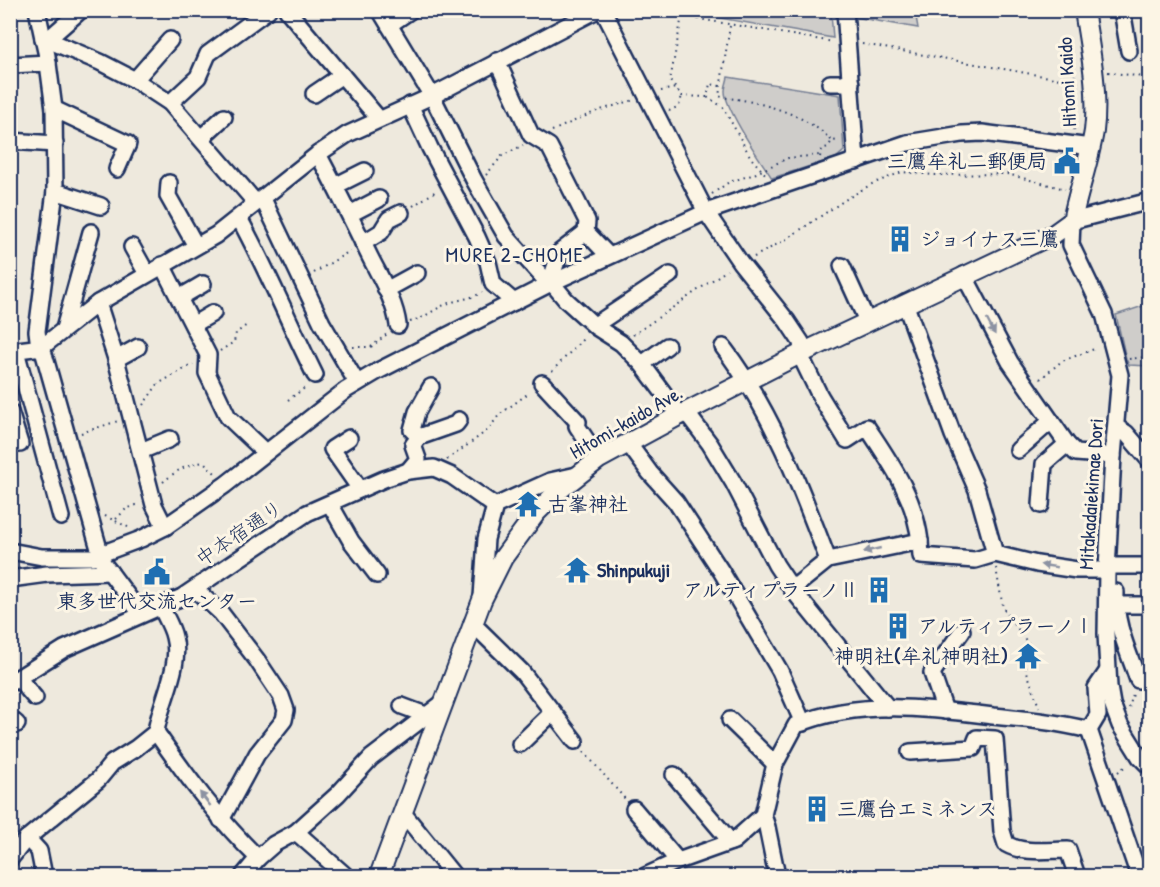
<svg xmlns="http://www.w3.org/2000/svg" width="1160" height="887" font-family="'Patrick Hand','Klee One',sans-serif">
	<rect width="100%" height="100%" fill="#eee9dd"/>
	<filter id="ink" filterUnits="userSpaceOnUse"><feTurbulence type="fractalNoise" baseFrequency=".0167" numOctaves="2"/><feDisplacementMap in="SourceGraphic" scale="12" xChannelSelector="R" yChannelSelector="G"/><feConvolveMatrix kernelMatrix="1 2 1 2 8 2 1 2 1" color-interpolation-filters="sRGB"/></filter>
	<g filter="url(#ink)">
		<g fill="#cfcdca" stroke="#757e94" stroke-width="1.5">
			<path d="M687 10H817L831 13 833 38 686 12Z"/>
			<path d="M854 11H915L918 28 855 17Z"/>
			<path d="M728 77 840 95 844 151 836 158 772 178C761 161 725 109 725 91 725 87 727 82 728 77Z"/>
			<path d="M1149 304V366L1129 365 1126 359 1116 315Z"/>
		</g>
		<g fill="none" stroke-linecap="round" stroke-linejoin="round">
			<g stroke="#1b2f5e" stroke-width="20">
				<g id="minor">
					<path d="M37 10 43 38 100 62 135 80 170 103 256 203"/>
					<path d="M287 10 379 119"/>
					<path d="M380 10 432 96 474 180 506 236 549 284"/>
					<path d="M603 10 706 212 740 262 787 321 801 342 803 361 820 396 847 440 867 427C892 465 914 495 920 541"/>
					<path d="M845 10 856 161"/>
					<path d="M1122 10 1129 51"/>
					<path d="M389 25 411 10"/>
					<path d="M47 40 81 10"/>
					<path d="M497 61 531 135 549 146 587 221 586 232 608 255"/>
					<path d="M10 65 48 63"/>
					<path d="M135 80 170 40"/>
					<path d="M830 83H851"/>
					<path d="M314 94 342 75"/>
					<path d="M170 103 198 77 208 54 268 10"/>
					<path d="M410 105 430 148 477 237 488 262 493 284 514 302"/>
					<path d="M54 109 128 144 117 169"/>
					<path d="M201 138 224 117"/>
					<path d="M10 141 55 144"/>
					<path d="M318 154C336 188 353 222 370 257 381 279 395 301 398 325"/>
					<path d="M169 183 168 196 196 246"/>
					<path d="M335 186 365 171"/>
					<path d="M55 191 101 206"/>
					<path d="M263 199 322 323 357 383"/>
					<path d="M1150 201 1072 221 1071 245 1104 314 1120 375 1113 456 1107 570 1106 634 1109 687 1112 704 1120 725 1140 757 1150 767"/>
					<path d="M350 214 379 199"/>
					<path d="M239 218C267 269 289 323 315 375"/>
					<path d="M363 243 381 232 389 219 401 213"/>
					<path d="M132 247 147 274"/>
					<path d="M162 265 208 355 207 373 228 417 265 452"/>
					<path d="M842 266 867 321"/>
					<path d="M553 273 560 252 586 232"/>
					<path d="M964 275 1010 362 1067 444 1076 453 1113 456"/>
					<path d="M552 283 566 300 596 327 621 343 642 364 680 415"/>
					<path d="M386 290 417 273"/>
					<path d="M179 298 203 284"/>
					<path d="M98 303 116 359 154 505 165 527"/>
					<path d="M905 303 953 435 977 490 995 554"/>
					<path d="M193 325 213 313"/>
					<path d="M595 325 670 275"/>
					<path d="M64 329 91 232"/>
					<path d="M39 347 37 331 55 191 54 109 47 56 43 38"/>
					<path d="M42 347 103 563 141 614"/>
					<path d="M723 347C772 411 800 486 828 560"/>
					<path d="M10 351 42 347 98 303 216 235 318 154 348 134 432 96 597 10"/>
					<path d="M16 351 61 517"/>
					<path d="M116 359 138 347"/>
					<path d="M642 364 667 346"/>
					<path d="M542 383 578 422 577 426 599 459"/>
					<path d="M10 412 20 444"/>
					<path d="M686 412 710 444 733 482 776 565 792 589 888 708"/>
					<path d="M1116 427 1126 433 1150 461"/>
					<path d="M419 437 412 430 417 412 431 387"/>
					<path d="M349 438 332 449 360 489"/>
					<path d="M628 443 650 473 676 502 721 571 780 671 803 723"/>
					<path d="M1018 450 1051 421"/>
					<path d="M141 451 170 439"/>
					<path d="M408 471 418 459 413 445 419 437 456 424 459 420"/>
					<path d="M330 504 351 541 377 575"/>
					<path d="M1041 505 1044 464 1067 444"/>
					<path d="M10 551 42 557H93L141 539 165 527 225 485 346 390 378 371 549 284 706 212 907 143 962 134 982 133 1091 147"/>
					<path d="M1107 566H1150"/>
					<path d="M10 579 47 574 110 572"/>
					<path d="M195 589 221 613 257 660 281 696 286 710 284 720 257 754 221 820"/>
					<path d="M792 589 828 560 920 541 921 556 975 560 995 554 1037 564 1077 570H1107"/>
					<path d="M1116 592C1114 622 1129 653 1138 680L1150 679"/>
					<path d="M482 597 486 539 495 506 550 481 577 475"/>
					<path d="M1115 605H1141"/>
					<path d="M161 607C165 616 172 627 174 637 182 666 160 702 156 732 187 777 219 820 258 858"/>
					<path d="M472 623 522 672 575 741"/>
					<path d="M18 678 35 698"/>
					<path d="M10 683 64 649 182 597 307 513 384 479 408 471 434 468 452 476 495 506"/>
					<path d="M402 706 426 715"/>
					<path d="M945 711 932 673 962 631"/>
					<path d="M10 718 17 724"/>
					<path d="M730 720 775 764"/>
					<path d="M1089 730 1139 876"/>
					<path d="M520 744 553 712"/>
					<path d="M910 752 973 748 977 738 995 739 1002 831 1006 844C1023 854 1049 850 1068 850L1077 876"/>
					<path d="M674 775 731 842"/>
					<path d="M634 809 678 861"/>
					<path d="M403 813 454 876"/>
					<path d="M763 815 767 827 777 876"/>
					<path d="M296 832 346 876"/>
					<path d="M27 838 39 851 44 876"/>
					<path d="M10 859 26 839 98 780 112 763 136 748 156 732"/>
					<path d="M243 876 258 858 274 844 296 832 338 794 371 758 444 702"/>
					<path d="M645 876 678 861 734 841 763 815 775 764 796 725C857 699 929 708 993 716 1025 719 1057 722 1089 730L1098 715 1096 688 1107 672"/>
				</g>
			</g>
			<g stroke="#1b2f5e" stroke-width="22">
				<path id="major" d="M379 876 482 600 503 558 536 513 557 492 599 459 680 415 802 353 1054 234 1072 221C1078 191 1089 162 1094 131 1099 91 1090 50 1084 10"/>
			</g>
			<g stroke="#1b2f5e" stroke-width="2" stroke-dasharray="1.5 4.5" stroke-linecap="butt">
				<path d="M903 10 904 20"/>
				<path d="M730 26 719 96C727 99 734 98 742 100 774 106 809 117 832 141"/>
				<path d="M862 44 1066 80 1077 75"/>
				<path d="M1108 72 1150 78"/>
				<path d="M720 86 710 84 707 97 723 107 751 158 767 176"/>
				<path d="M661 91 676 88"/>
				<path d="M707 97 682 96 670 81 682 16 833 42"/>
				<path d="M669 111 679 106 682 96"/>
				<path d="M1074 130 1078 82"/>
				<path d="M552 131 597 111 634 100"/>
				<path d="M820 157 822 149 828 147 832 141 840 140"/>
				<path d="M486 175 502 156 523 145"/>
				<path d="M712 194 729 182 752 175 788 158 820 155"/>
				<path d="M413 206 436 191"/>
				<path d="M754 257 785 240 848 198 872 184 902 172 934 175 1007 174 1065 189"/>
				<path d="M314 273 350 251"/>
				<path d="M410 322C427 317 435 308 449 303 460 299 472 299 482 292"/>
				<path d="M633 335 727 270"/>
				<path d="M353 347H371L387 334"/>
				<path d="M220 351 234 342 236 333 247 325"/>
				<path d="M1129 359 1146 357 1150 349"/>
				<path d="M552 371 585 337"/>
				<path d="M1040 379 1062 361 1097 348"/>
				<path d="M288 400 306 387"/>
				<path d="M143 405 158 384 193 364"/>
				<path d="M81 433 118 421"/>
				<path d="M447 460 488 430 499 415 530 392"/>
				<path d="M163 482C176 471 187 464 204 462L216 474"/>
				<path d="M105 516 132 529"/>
				<path d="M116 519 126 509 139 504"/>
				<path d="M996 568 1003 608 1032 649 1022 657 1039 707"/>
				<path d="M1129 708 1133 694"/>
				<path d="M584 752 626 800"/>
				<path d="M1118 772 1127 765"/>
			</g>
			<use href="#minor" stroke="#fcf5e5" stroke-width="15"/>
			<use href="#major" stroke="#fcf5e5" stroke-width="18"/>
		</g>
		<defs><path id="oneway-solid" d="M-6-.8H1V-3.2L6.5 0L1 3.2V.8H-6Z" transform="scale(1.5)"/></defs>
		<g fill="#8c92a2">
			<use href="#oneway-solid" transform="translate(991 327) rotate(62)"/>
			<use href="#oneway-solid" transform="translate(872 550) rotate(167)"/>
			<use href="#oneway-solid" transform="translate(1049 566) rotate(-171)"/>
			<use href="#oneway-solid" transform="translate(205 799) rotate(-128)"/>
		</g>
	</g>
	<defs>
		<g id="civic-bare" transform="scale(2.07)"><path d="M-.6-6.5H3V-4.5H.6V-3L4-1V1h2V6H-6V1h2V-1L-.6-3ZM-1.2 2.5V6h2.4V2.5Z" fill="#1f6fb2" stroke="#fcf5e5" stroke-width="2.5" paint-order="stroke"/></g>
		<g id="building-bare" transform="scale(2.07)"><path d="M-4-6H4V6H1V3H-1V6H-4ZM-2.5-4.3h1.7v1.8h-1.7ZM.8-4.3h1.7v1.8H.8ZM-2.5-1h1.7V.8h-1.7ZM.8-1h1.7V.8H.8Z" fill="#1f6fb2" stroke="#fcf5e5" stroke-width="2.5" paint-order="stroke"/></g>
		<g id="temple-bare" transform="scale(2.07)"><path d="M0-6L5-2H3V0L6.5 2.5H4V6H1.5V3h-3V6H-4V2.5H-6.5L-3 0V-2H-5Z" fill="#1f6fb2" stroke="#fcf5e5" stroke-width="2.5" paint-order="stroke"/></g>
	</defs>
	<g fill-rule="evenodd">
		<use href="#civic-bare" x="1067" y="161"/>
		<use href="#building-bare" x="900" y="239"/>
		<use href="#temple-bare" x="528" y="504"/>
		<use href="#temple-bare" x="577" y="570"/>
		<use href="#civic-bare" x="157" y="572"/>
		<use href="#building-bare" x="879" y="590"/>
		<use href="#building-bare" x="898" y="626"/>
		<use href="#temple-bare" x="1028" y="656"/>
		<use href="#building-bare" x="817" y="809"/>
	</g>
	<g text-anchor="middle" stroke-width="6" stroke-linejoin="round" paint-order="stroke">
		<g font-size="20" fill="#1b2f5e" stroke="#fcf5e5">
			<text transform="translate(1067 82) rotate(-93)" y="7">Hitomi Kaido</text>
			<text transform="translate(626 422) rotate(-30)" y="7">Hitomi-kaido Ave.</text>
			<text transform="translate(1091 494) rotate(-86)" y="7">Mitakadaiekimae Dori</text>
			<text transform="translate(239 533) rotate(-34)" y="7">中本宿通り</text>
		</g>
		<g font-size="20" font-weight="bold" fill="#1b2f5e" stroke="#fcf5e5" text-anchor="start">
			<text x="1047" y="168" text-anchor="end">三鷹牟礼二郵便局</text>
			<text x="920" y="246">ジョイナス三鷹</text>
			<text x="548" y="511">古峯神社</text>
			<text x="597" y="577">Shinpukuji</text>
			<text x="859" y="597" text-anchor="end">アルティプラーノⅡ</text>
			<text x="157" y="608" text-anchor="middle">東多世代交流センター</text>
			<text x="918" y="633">アルティプラーノⅠ</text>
			<text x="1008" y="663" text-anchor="end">神明社(牟礼神明社)</text>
			<text x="837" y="816">三鷹台エミネンス</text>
		</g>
		<g font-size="21" letter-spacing="1.5" fill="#1b2f5e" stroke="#fcf5e5">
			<text x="515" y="262">MURE 2-CHOME</text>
		</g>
	</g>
	<rect width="1160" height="887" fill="none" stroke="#fcf5e5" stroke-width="36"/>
	<rect x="18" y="18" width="1124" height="851" fill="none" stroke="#1b2f5e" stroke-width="2" filter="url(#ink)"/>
</svg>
